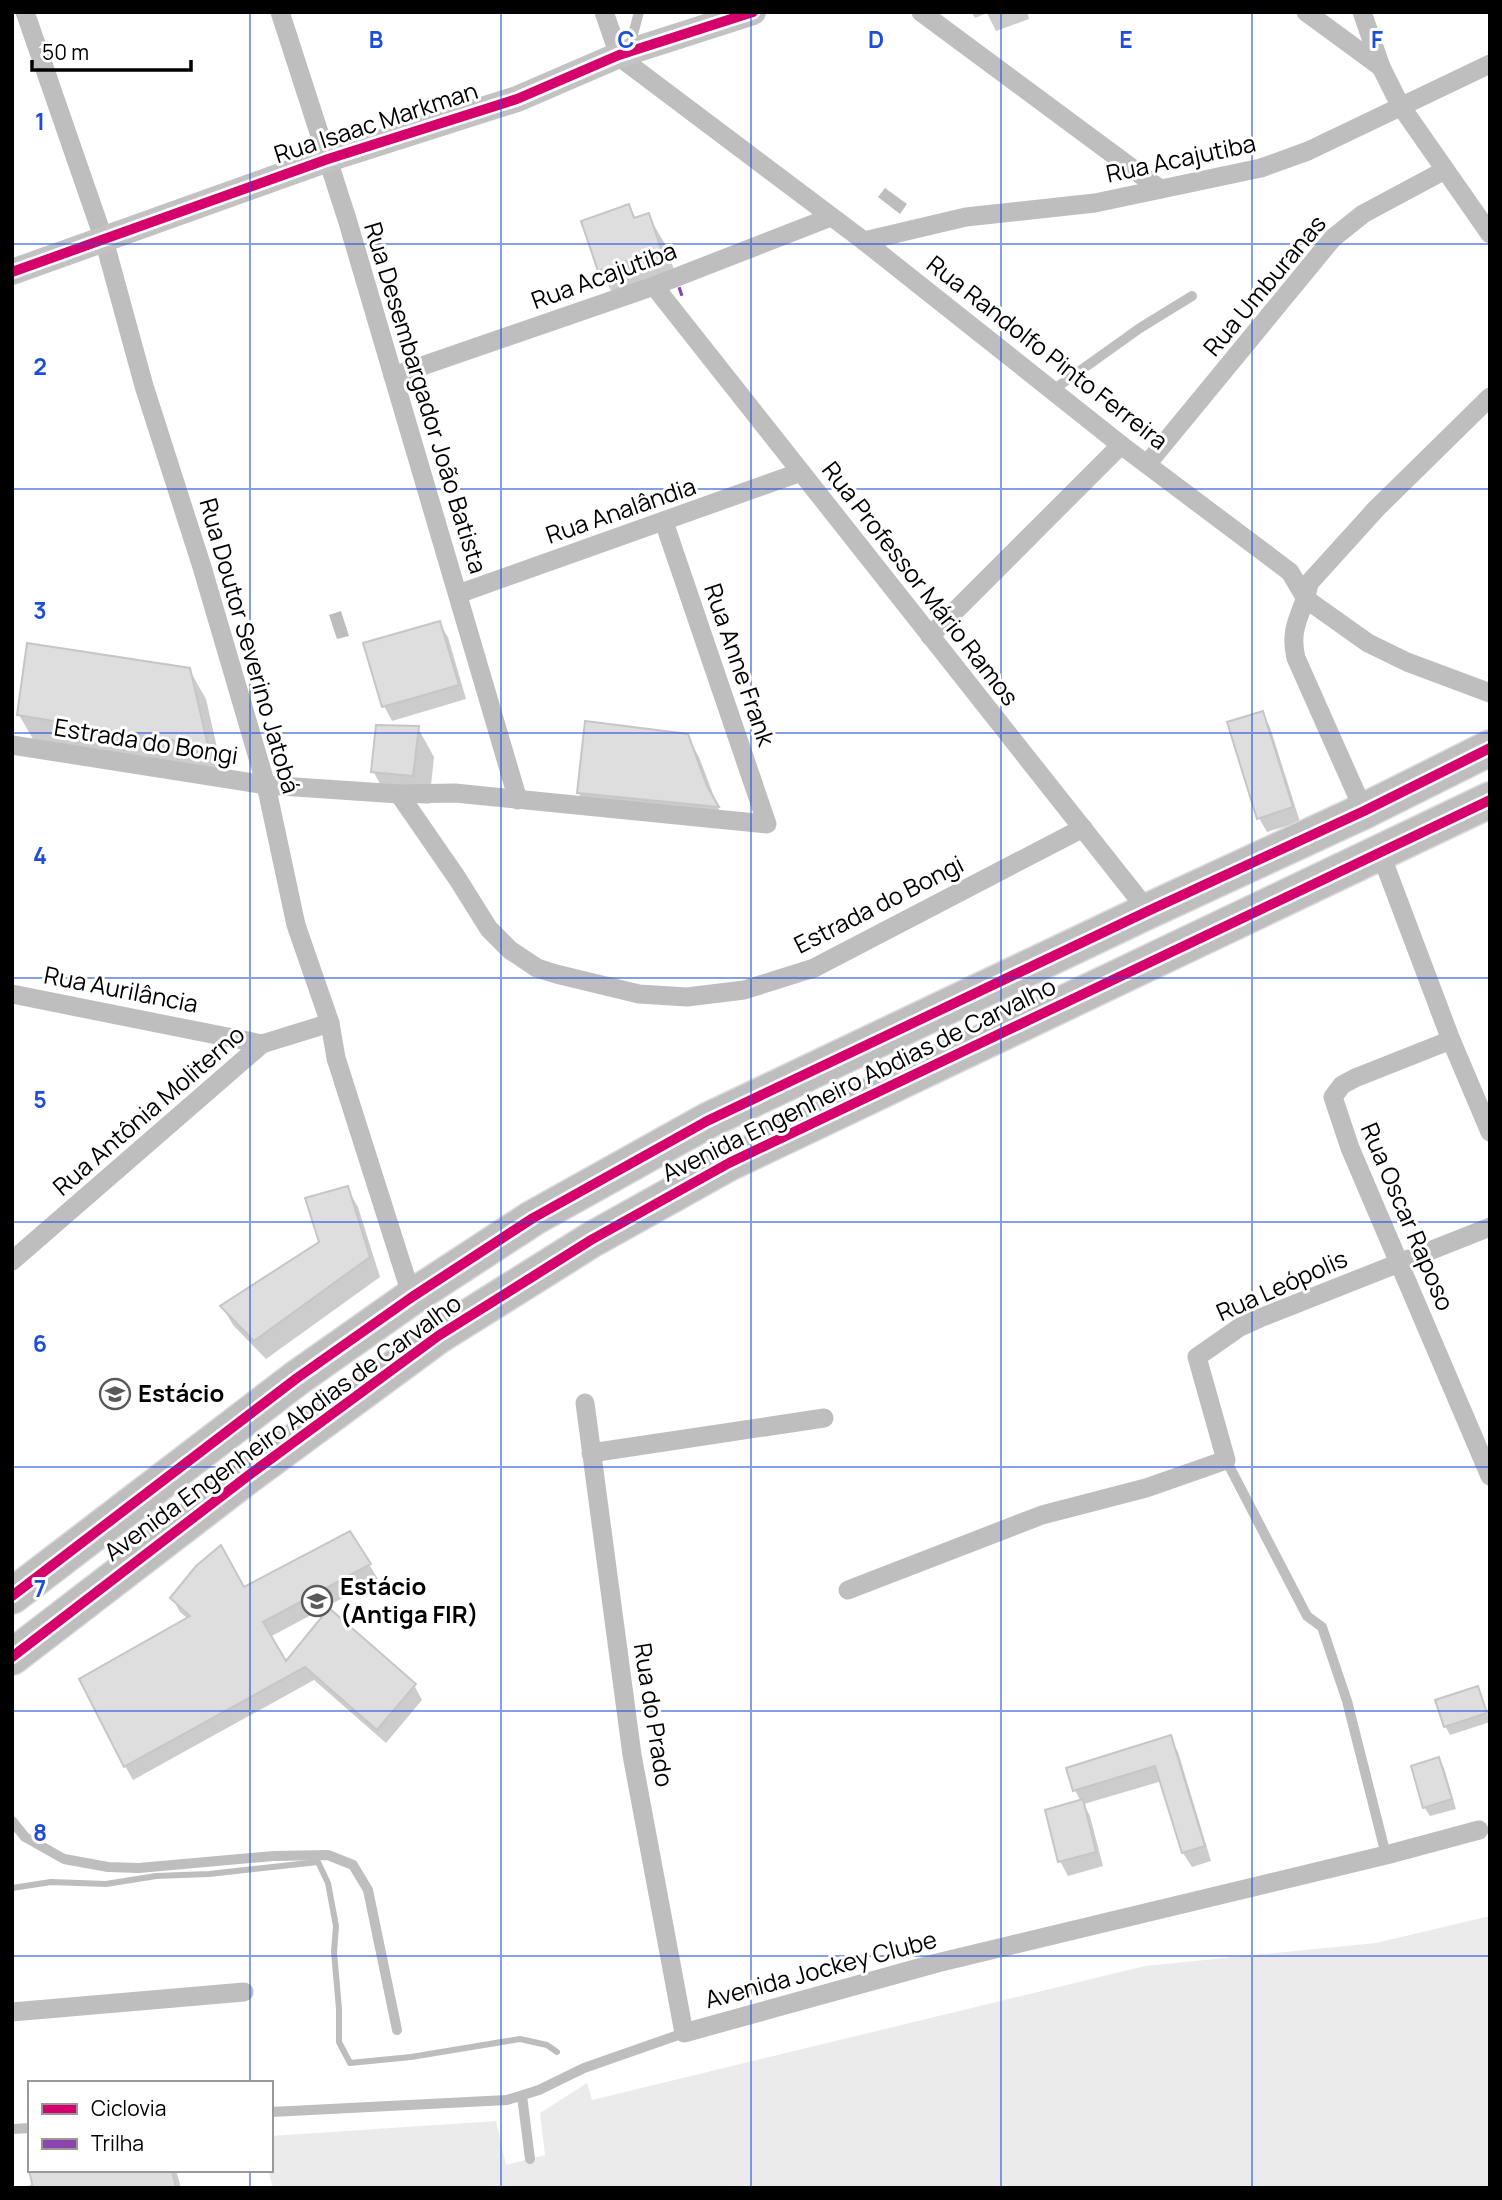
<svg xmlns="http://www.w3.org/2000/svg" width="1502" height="2200" font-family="Manrope,sans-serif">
	<rect width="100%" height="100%" fill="#fff"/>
	<path fill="#ebebeb" d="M1490 1916V2188H273L268 2170H271V2136L496 2121 506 2165 545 2155 540 2113 587 2083 592 2100 1145 1966 1376 1943Z"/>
	<g fill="#bdbdbd">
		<path d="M885 188 907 204 900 214 878 197Z"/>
		<path d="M341 611 349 636 337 639 329 615Z"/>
	</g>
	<g fill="#0003">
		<path d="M972 12H1027L1029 19 996 31 987 13 975 18Z"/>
		<path d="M629 206 636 219 648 215 665 244 677 278 616 299 599 270Z"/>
		<path d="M439 623 448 637 466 699 392 721 384 706Z"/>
		<path d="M189 669 206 699 223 774 36 744 19 715Z"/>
		<path d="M1262 713 1270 727 1300 822 1267 832 1259 818Z"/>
		<path d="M418 728 434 757 429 804 389 800 373 771Z"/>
		<path d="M687 736 699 757 721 815 591 814 578 792Z"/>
		<path d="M347 1188 358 1207 380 1277 266 1359 233 1325 222 1306 321 1242Z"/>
		<path d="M350 1533 378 1579 270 1637 286 1664 329 1611 414 1685 422 1700 386 1743 314 1680 133 1780 125 1766 188 1619 180 1612 172 1598 244 1589Z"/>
		<path d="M1477 1688 1482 1697 1490 1722 1450 1735 1445 1726Z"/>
		<path d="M1170 1737 1178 1752 1211 1861 1192 1867 1183 1853 1162 1781 1084 1804 1090 1816 1103 1866 1068 1876 1060 1861 1081 1802 1075 1790Z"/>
		<path d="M1439 1759 1444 1768 1456 1809 1430 1816 1424 1807Z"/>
		<path d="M31 2170H176L181 2188H22L37 2183Z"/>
	</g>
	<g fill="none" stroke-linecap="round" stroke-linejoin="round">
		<path stroke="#bdbdbd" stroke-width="6" d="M12 1888 51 1882 106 1884 156 1876 209 1874 318 1862 328 1883 336 1926 334 1952 339 2009V2042L350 2063 411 2057 520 2039 547 2045 557 2052"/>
	</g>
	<g fill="#dedede" stroke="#c6c6c6" stroke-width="2">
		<path d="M629 204 634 218 649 213 661 249 598 271 581 221Z"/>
		<path d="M440 621 459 685 382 707 363 643Z"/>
		<path d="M27 643 190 668 208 746 17 715Z"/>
		<path d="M1263 711 1293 807 1257 819 1227 722Z"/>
		<path d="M585 721 688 734 707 786 719 807 577 793Z"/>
		<path d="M376 725 419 726 413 776 371 772Z"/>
		<path d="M348 1186 370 1257 254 1341 220 1306 319 1242 305 1198Z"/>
		<path d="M350 1531 371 1564 263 1622 286 1661 329 1608 416 1684 377 1730 305 1667 124 1767 79 1679 190 1616 170 1598 196 1566 221 1545 244 1587Z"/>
		<path d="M1478 1686 1487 1713 1444 1727 1435 1700Z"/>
		<path d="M1171 1735 1205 1846 1182 1853 1155 1766 1073 1791 1066 1768Z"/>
		<path d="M1439 1757 1452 1799 1423 1808 1411 1766Z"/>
		<path d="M1083 1799 1096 1852 1058 1862 1045 1810Z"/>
		<path d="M29 2170H172L176 2188H33Z"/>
	</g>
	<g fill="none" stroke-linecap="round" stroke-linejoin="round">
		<g stroke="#dbdbdb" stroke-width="38">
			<g id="highway">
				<path d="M12 1596 297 1378 412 1297 533 1218 707 1121 1148 911 1364 811 1490 748"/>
				<path d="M12 1657 249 1475 438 1336 591 1240 729 1163 1490 800"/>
			</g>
		</g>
		<g stroke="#bebebe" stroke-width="10">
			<path d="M629 49 639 12"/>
			<path d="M1053 390 1140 328 1192 296"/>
			<path d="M1226 1460 1307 1616 1322 1627 1347 1701 1386 1855"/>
			<path d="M12 1821 25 1837 64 1859 108 1867 139 1868 274 1856 328 1855 353 1865 368 1890 397 2030"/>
			<path d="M522 2096 530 2159"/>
			<path d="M271 2112 507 2100 539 2090 584 2068 684 2033"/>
			<path d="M12 2129 30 2128"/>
		</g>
		<g stroke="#bebebe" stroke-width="19">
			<path d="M25 12 104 240 144 386 202 567 266 785 296 925 330 1023 336 1058 412 1297"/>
			<path d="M280 12 347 219 518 800"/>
			<path d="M604 12 619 55 626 62 864 241 1121 445 1290 572 1306 599 1368 643 1407 662 1490 693"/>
			<path d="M921 12 1160 189"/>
			<path d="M1306 12 1381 67"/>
			<path d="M1362 12 1381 67 1400 105 1490 234"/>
			<path d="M864 241 966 217 1095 203 1261 168 1308 151 1490 64"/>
			<path d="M654 286 1148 911"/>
			<path d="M393 376 654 286 831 217"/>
			<path d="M1148 463 1333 238 1363 214 1445 170"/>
			<path d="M458 594 801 472"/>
			<path d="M930 636 1121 445"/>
			<path d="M12 745 266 785 399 794 455 793 767 824 664 522"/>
			<path d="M399 794 457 878 489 929 510 950 537 968 556 974 639 994 687 997 744 990 814 968 1083 828"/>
			<path d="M1364 811 1296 658C1288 625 1304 614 1309 583L1376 509 1490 397"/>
			<path d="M1380 852 1451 1040 1490 1132"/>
			<path d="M12 994 262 1044"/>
			<path d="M1451 1040 1355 1078 1342 1085 1333 1097 1350 1148 1490 1476"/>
			<path d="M12 1261 262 1044 330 1023"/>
			<path d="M585 1403 632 1755 684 2033 937 1963 1386 1855 1479 1830"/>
			<path d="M591 1453 824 1418"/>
			<path d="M848 1590 1042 1515 1146 1488 1226 1460 1197 1357 1240 1327 1260 1318 1490 1227"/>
			<path d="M12 2012 244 1992"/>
		</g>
		<path stroke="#c2c2c2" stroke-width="26" d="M12 272 328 159 517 99 619 55 753 12"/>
		<use href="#highway" stroke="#bebebe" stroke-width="35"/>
		<path stroke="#8e44ad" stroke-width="9" stroke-dasharray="18 9" stroke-linecap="butt" d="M679 292 682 291"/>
		<g stroke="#fff" stroke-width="15">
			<g id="cycleway">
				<path d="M12 272 328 159 517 99 619 55 753 12"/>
				<path d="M12 1596 297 1378 412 1297 533 1218 707 1121 1148 911 1364 811 1490 748"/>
				<path d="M12 1657 249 1475 438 1336 591 1240 729 1163 1490 800"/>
			</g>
		</g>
		<use href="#cycleway" stroke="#d6006c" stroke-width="10"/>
	</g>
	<path fill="none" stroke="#1d4ed8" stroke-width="2" stroke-opacity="0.55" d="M250 12V2083M501 12V2188M751 12V2188M1001 12V2188M1252 12V2188M12 244H1490M12 489H1490M12 733H1490M12 978H1490M12 1222H1490M12 1467H1490M12 1711H1490M12 1956H1490M250 2170V2188"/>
	<defs>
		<g id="university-ring" transform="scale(1.575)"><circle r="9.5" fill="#fff" stroke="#595959" stroke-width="1.5"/><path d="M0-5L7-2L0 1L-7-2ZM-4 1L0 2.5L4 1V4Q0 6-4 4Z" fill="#595959"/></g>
	</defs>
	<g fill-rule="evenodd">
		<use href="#university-ring" x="115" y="1394"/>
		<use href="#university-ring" x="317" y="1601"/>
	</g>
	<g text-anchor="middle" stroke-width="6" stroke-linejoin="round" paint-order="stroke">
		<g font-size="24" fill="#000" stroke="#fff">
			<text transform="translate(376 123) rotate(-18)" y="8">Rua Isaac Markman</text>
			<text transform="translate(1181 159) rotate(-12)" y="8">Rua Acajutiba</text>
			<text transform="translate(604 276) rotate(-20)" y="8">Rua Acajutiba</text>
			<text transform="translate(1265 286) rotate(-50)" y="8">Rua Umburanas</text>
			<text transform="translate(1047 353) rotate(38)" y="8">Rua Randolfo Pinto Ferreira</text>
			<text transform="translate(425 398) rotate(73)" y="8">Rua Desembargador João Batista</text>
			<text transform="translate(621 511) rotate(-19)" y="8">Rua Analândia</text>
			<text transform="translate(920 584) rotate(52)" y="8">Rua Professor Mário Ramos</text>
			<text transform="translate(249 646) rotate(74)" y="8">Rua Doutor Severino Jatobá</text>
			<text transform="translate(739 665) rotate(71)" y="8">Rua Anne Frank</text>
			<text transform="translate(146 742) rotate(9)" y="8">Estrada do Bongi</text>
			<text transform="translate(879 905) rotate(-27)" y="8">Estrada do Bongi</text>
			<text transform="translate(121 990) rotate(11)" y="8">Rua Aurilância</text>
			<text transform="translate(859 1080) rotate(-26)" y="8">Avenida Engenheiro Abdias de Carvalho</text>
			<text transform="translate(149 1111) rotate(-41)" y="8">Rua Antônia Moliterno</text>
			<text transform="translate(1407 1217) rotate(67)" y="8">Rua Oscar Raposo</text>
			<text transform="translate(1282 1286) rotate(-24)" y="8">Rua Leópolis</text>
			<text transform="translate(283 1428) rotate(-36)" y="8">Avenida Engenheiro Abdias de Carvalho</text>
			<text transform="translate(653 1715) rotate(81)" y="8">Rua do Prado</text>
			<text transform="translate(821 1970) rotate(-15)" y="8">Avenida Jockey Clube</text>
		</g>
		<g font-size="24" font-weight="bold" fill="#000" stroke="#fff" text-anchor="start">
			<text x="138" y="1402">Estácio</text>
			<text x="340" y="1595">Estácio<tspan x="340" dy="28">(Antiga FIR)</tspan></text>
		</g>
	</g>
	<g font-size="23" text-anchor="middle" font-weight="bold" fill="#1d4ed8" stroke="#fff" stroke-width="6" stroke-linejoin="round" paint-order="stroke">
		<text x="376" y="48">B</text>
		<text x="626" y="48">C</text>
		<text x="876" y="48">D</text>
		<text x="1126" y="48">E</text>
		<text x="1377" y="48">F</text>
		<text x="40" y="130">1</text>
		<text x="40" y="375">2</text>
		<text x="40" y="619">3</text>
		<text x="40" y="864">4</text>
		<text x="40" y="1108">5</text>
		<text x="40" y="1352">6</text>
		<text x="40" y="1597">7</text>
		<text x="40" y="1841">8</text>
	</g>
	<rect width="1502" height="2200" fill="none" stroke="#000000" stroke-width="28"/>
	<rect x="28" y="2081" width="245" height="91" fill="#ffffff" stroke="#999999" stroke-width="2"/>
	<rect x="42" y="2104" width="35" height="10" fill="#d6006c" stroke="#999999" stroke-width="2"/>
	<text x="91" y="2116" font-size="21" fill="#000000">Ciclovia</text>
	<rect x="42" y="2139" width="35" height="10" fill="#8e44ad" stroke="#999999" stroke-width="2"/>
	<text x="91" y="2151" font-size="21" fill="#000000">Trilha</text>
	<path d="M32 60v10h159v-10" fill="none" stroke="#000000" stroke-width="3.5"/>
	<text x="42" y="60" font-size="21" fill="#000000" stroke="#ffffff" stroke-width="5" paint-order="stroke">50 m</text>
</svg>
